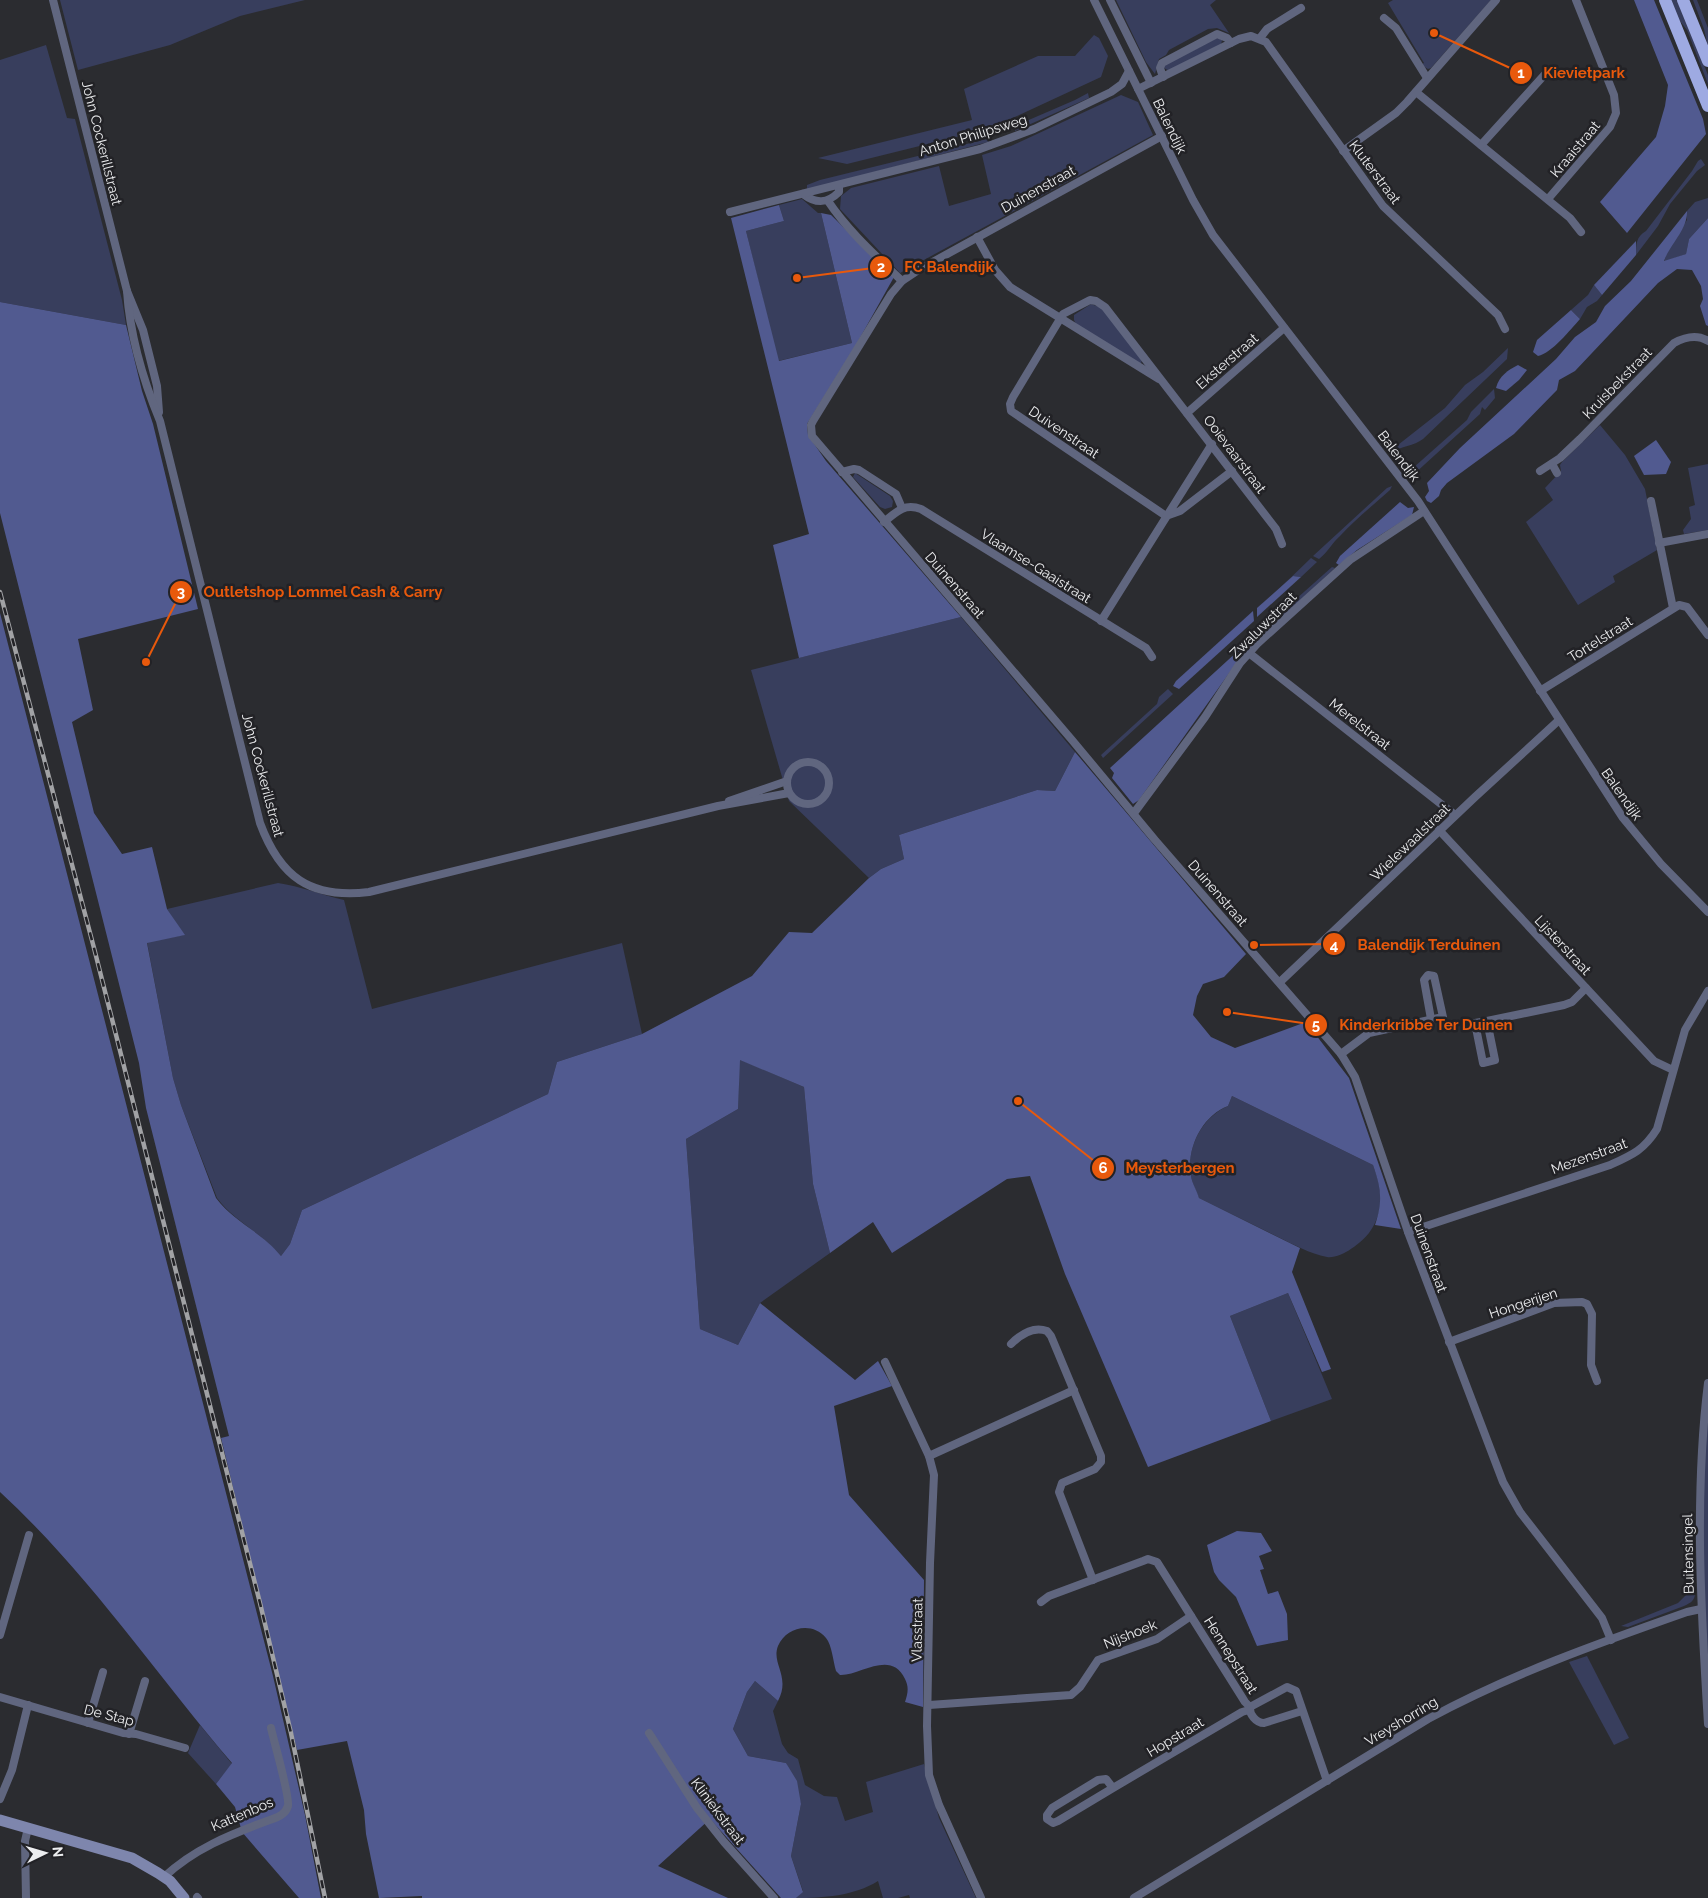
<svg xmlns="http://www.w3.org/2000/svg" width="1708" height="1898" font-family="Raleway,sans-serif">
	<rect width="100%" height="100%" fill="#2b2c30"/>
	<g fill="#383e5d">
		<path d="M60 0H305L240 16 170 45 78 70Z"/>
		<path d="M1116 0H1216L1210 5 1229 33 1217 28 1208 29 1169 50 1166 55 1159 59 1155 74 1146 62Z"/>
		<path d="M1393 0H1491L1431 68 1428 69 1421 65 1424 63 1388 3Z"/>
		<path d="M1670 0H1678L1708 75V84L1687 30 1676 16Z"/>
		<path d="M1693 0H1697L1708 28V47L1704 29Z"/>
		<path d="M1094 35 1099 38 1108 56 1101 77 1002 123 964 135 847 164 818 158 972 120 964 89 1038 56H1075Z"/>
		<path d="M1217 38 1222 40 1221 45 1169 71 1164 68 1165 65Z"/>
		<path d="M46 45 67 118 75 119 122 300 126 325 0 302V60Z"/>
		<path d="M1088 93 1089 98 1015 131V126L1075 100Z"/>
		<path d="M1121 95 1138 102 1153 135 900 273 840 209 841 196 851 188 939 166 949 206 991 194 982 155 1011 146Z"/>
		<path d="M987 139 988 142 807 190V185L820 180Z"/>
		<path d="M1701 159 1705 165 1697 171 1670 204 1658 226 1636 255C1636 244 1636 237 1646 231L1692 171 1698 161Z"/>
		<path d="M1708 198V218L1689 239 1686 254 1664 262 1667 252 1687 220V211L1695 202Z"/>
		<path d="M802 199 818 213H821L852 343 778 361 746 231 784 221 779 205Z"/>
		<path d="M1594 285 1602 295 1597 301 1587 307 1580 319 1571 310 1588 295Z"/>
		<path d="M1091 304 1102 308 1142 359 1141 364 1076 324 1074 320V315Z"/>
		<path d="M1508 348 1507 359 1423 439C1414 446 1401 446 1391 453L1389 452 1445 408 1465 385 1483 372Z"/>
		<path d="M1494 389 1495 398 1485 410 1482 407 1480 414 1413 475 1410 472 1413 468 1467 420 1471 412Z"/>
		<path d="M1600 425 1625 455 1645 489 1657 550 1613 576 1615 582 1578 605 1526 522 1553 500 1545 488 1561 471 1560 465 1562 462Z"/>
		<path d="M1708 464V530L1684 534 1683 530 1691 519 1689 507 1695 505 1688 468Z"/>
		<path d="M855 473 890 496 893 501 892 507 885 509 880 507 853 477Z"/>
		<path d="M1392 486 1390 490C1373 505 1355 520 1340 536 1332 543 1328 552 1319 559L1313 556 1387 488Z"/>
		<path d="M1311 558 1317 562 1301 577 1293 576 1278 590Z"/>
		<path d="M1332 567 1335 568 1242 655 1239 650Z"/>
		<path d="M961 617 1075 752 1055 791 1037 790 899 835 904 859 881 869 869 878 789 801 751 670Z"/>
		<path d="M1168 689 1173 694 1103 758 1101 755 1157 704 1159 697Z"/>
		<path d="M278 883C300 886 322 895 344 900L372 1009 622 943 642 1034 557 1062 548 1094 302 1210 290 1244 281 1256C262 1233 235 1222 217 1198L181 1105 173 1078 147 942 184 935 167 909Z"/>
		<path d="M739 1059 804 1087 813 1184 830 1253 760 1303 738 1345 700 1329 686 1139 738 1109Z"/>
		<path d="M1232 1096 1373 1165C1382 1189 1385 1211 1369 1233 1361 1243 1341 1259 1327 1257 1310 1254 1293 1244 1278 1237 1252 1224 1225 1211 1199 1198 1196 1191 1192 1183 1191 1176 1186 1148 1202 1117 1228 1106Z"/>
		<path d="M1288 1293 1332 1399 1271 1421 1230 1316Z"/>
		<path d="M1708 1410V1663L1702 1565V1498Z"/>
		<path d="M1690 1591 1695 1593C1695 1601 1690 1603 1684 1606L1628 1627 1621 1626 1678 1603Z"/>
		<path d="M1587 1656 1629 1738 1614 1745 1569 1662Z"/>
		<path d="M755 1681 778 1701 773 1711 782 1744 788 1753 798 1759 805 1785 824 1796 837 1797 845 1821 873 1812 866 1782 924 1764 939 1818 976 1898H910L909 1895 898 1898H883L878 1881C854 1896 823 1898 796 1898L803 1891 791 1856 801 1804 786 1763 748 1756 733 1729 747 1692Z"/>
		<path d="M200 1725 232 1764 216 1784 188 1753Z"/>
	</g>
	<g fill="#515a90">
		<path d="M1634 0H1654L1703 119 1706 134 1627 233 1600 202 1656 137 1665 106 1668 85Z"/>
		<path d="M779 205 784 221 746 231 779 361 852 343 821 213 831 215 894 277 856 345 807 424 808 435 826 461 961 617 799 658 773 545 809 534 731 218Z"/>
		<path d="M1687 211C1688 229 1670 244 1664 261L1686 254 1689 239 1708 218V326L1706 325 1700 306 1703 299 1701 286 1692 270 1677 269 1658 283 1575 371 1559 380 1557 390 1514 434 1447 483 1441 490 1439 496 1431 503 1427 501 1425 497 1429 491 1427 483 1460 448 1556 359 1575 337 1596 322 1605 306 1631 281Z"/>
		<path d="M1636 241V255L1602 295 1594 285Z"/>
		<path d="M0 302 126 325 142 391 153 424 198 609 78 639 93 710 72 722 94 813 122 854 152 847 167 909 185 935 147 943 173 1078 181 1105 216 1198C235 1223 262 1232 281 1256L290 1244 302 1210 548 1094 557 1062 642 1034 752 976 789 932 812 933 869 878 881 869 904 859 899 835 1037 790 1055 791 1075 752 1246 954 1224 977 1203 984 1197 996 1193 1015 1211 1037 1235 1048 1306 1022 1349 1078 1401 1229 1375 1225C1383 1201 1381 1188 1373 1165L1232 1096 1228 1106C1202 1116 1186 1148 1191 1176 1192 1183 1197 1191 1199 1198L1300 1248 1292 1272 1331 1369 1322 1372 1288 1293 1230 1316 1271 1421 1148 1467 1065 1274 1030 1176 1007 1179 892 1253 873 1222 830 1253 813 1184 804 1087 740 1060 738 1109 686 1139 700 1329 738 1345 760 1303 855 1380 878 1361 892 1386 834 1406 849 1495 924 1580 923 1707 905 1702C908 1693 909 1687 905 1679 891 1649 860 1676 840 1675L836 1671C833 1661 832 1645 826 1638 812 1621 786 1627 778 1646 771 1664 791 1676 778 1701L755 1681 747 1692 733 1729 748 1756 786 1763 797 1781 801 1804 791 1856 803 1892 796 1898H781L710 1819 658 1866 728 1898H422V1896L379 1898 366 1834 364 1810 347 1741 297 1750 221 1438 229 1436 146 1108 139 1063 0 513Z"/>
		<path d="M1571 310 1580 319C1570 330 1552 353 1538 356L1533 352 1537 340Z"/>
		<path d="M1518 365 1527 370 1519 380 1506 391 1496 388C1499 376 1508 370 1518 365Z"/>
		<path d="M1656 440 1671 462 1666 474 1644 475 1634 456Z"/>
		<path d="M1400 502 1408 508 1414 507 1412 515 1357 550 1339 565 1336 563 1340 556Z"/>
		<path d="M1293 576 1301 577 1257 617V608Z"/>
		<path d="M1253 611 1254 621 1179 689 1173 686 1176 681Z"/>
		<path d="M0 613 273 1676 305 1815 321 1898H299L242 1832 235 1807 216 1784 232 1763C155 1673 88 1573 0 1492Z"/>
		<path d="M1239 650 1242 655 1139 800 1133 804 1112 778 1114 773 1110 768Z"/>
		<path d="M1237 1531 1261 1533 1272 1551 1259 1556 1264 1569 1260 1570 1268 1594 1278 1591 1287 1614 1288 1640 1257 1646 1236 1597 1219 1580 1214 1572 1207 1545Z"/>
	</g>
	<g fill="none" stroke-linecap="round" stroke-linejoin="round">
		<g stroke="#60667f" stroke-width="8">
			<path d="M53 0 127 291 143 330 157 386 159 412"/>
			<path d="M1094 0 1193 200 1213 235 1418 501 1623 818 1661 864 1708 912"/>
			<path d="M1110 0 1151 83"/>
			<path d="M1384 18 1396 28 1427 78"/>
			<path d="M1260 38 1267 29 1301 8"/>
			<path d="M1163 77 1160 68 1162 63 1217 34 1227 38 1231 43"/>
			<path d="M1138 89 1239 39 1251 36 1266 42 1383 206 1498 315 1505 329"/>
			<path d="M1416 92 1570 218 1581 232"/>
			<path d="M1162 136 920 269 902 281 891 294 813 421 811 425 812 436 1072 740 1155 840 1341 1054 1355 1077 1408 1232 1503 1482 1520 1512 1602 1618 1611 1640"/>
			<path d="M1481 145 1547 72"/>
			<path d="M1343 151 1396 113 1407 102 1496 0"/>
			<path d="M803 194C816 204 827 204 839 192V185"/>
			<path d="M1548 199 1610 127 1616 113 1614 95 1576 0"/>
			<path d="M828 201C848 231 876 256 902 281"/>
			<path d="M730 212 980 149 1034 129 1111 92 1122 84 1129 71"/>
			<path d="M977 237 995 270 1010 287 1159 379"/>
			<path d="M127 291C130 336 143 380 160 421L260 823C280 877 310 899 369 892L718 806 789 793"/>
			<path d="M1187 413 1284 328"/>
			<path d="M1552 464 1557 473"/>
			<path d="M1540 471 1560 458 1580 439 1674 343C1685 337 1697 334 1708 341"/>
			<path d="M842 472 854 469 859 470 896 494 902 508"/>
			<path d="M1651 501 1673 608"/>
			<path d="M1166 516 1011 411 1010 404 1013 397 1063 314 1090 300 1096 301 1105 307 1276 529 1282 544"/>
			<path d="M1166 516 1180 511 1232 471"/>
			<path d="M884 522C897 511 905 503 921 509L1146 648 1152 657"/>
			<path d="M1659 543 1708 534"/>
			<path d="M1101 621 1212 444"/>
			<path d="M1249 653 1455 815"/>
			<path d="M1540 691 1679 605 1687 607 1708 635"/>
			<circle cx="808" cy="783" r="21"/>
			<path d="M729 801 787 781"/>
			<path d="M1134 813 1205 717 1240 663 1257 644 1350 560 1424 511"/>
			<path d="M1439 830 1654 1061 1673 1070"/>
			<path d="M1280 982 1475 797 1558 721"/>
			<path d="M1487 1021 1495 1060 1483 1063 1475 1023 1487 1021 1564 1005 1572 1002 1586 988"/>
			<path d="M1341 1054 1369 1033 1443 1017 1434 976 1428 975 1424 980 1431 1019"/>
			<path d="M1408 1232 1610 1165C1632 1155 1644 1150 1657 1129L1685 1030 1708 991"/>
			<path d="M1449 1342 1554 1303 1582 1302 1587 1304 1592 1314 1591 1365 1597 1381"/>
			<path d="M1011 1344C1021 1334 1034 1326 1047 1331L1051 1336 1101 1456V1462L1095 1469 1062 1483 1059 1492 1093 1580"/>
			<path d="M885 1362 929 1456 934 1475 930 1563 927 1726 929 1775 939 1805 981 1898"/>
			<path d="M1708 1383C1694 1496 1701 1611 1708 1724"/>
			<path d="M929 1456 1074 1390"/>
			<path d="M1041 1602 1049 1596 1143 1561 1148 1559 1157 1562 1245 1702 1250 1707"/>
			<path d="M0 1635 29 1535"/>
			<path d="M0 1697 123 1733 136 1734 185 1748"/>
			<path d="M929 1705 1071 1695 1080 1687 1098 1660 1157 1639 1191 1616"/>
			<path d="M1302 1711 1264 1723C1256 1723 1249 1714 1250 1707L1287 1687 1296 1691 1327 1781"/>
			<path d="M88 1723 103 1672"/>
			<path d="M649 1733 697 1808 724 1842 774 1898"/>
			<path d="M129 1734 145 1681"/>
			<path d="M1113 1788 1106 1779 1098 1780 1052 1808 1047 1815V1819L1053 1823 1058 1821 1113 1788 1242 1712 1249 1710"/>
			<path d="M0 1799 12 1770 28 1705"/>
			<path d="M164 1877C194 1849 229 1835 267 1821 275 1818 285 1816 288 1806 290 1796 274 1742 271 1728"/>
			<path d="M197 1897 198 1898"/>
			<path d="M26 1898 25 1841 28 1828"/>
			<path d="M1134 1898 1428 1719C1511 1674 1599 1643 1687 1612L1701 1609"/>
		</g>
		<path stroke="#7e86ad" stroke-width="11" d="M0 1820 132 1858 158 1873 170 1881 184 1898"/>
		<g stroke="#9eaae2" stroke-width="12">
			<path d="M1665 0 1708 106"/>
			<path d="M1683 0 1708 61"/>
		</g>
		<g stroke="#a1a2a5" stroke-width="4.5">
			<path id="rail" d="M0 592 94 948 260 1603 291 1733 325 1898"/>
		</g>
		<use href="#rail" stroke="#222226" stroke-width="2.5" stroke-dasharray="8" stroke-linecap="butt"/>
	</g>
	<g text-anchor="middle" stroke-width="5" stroke-linejoin="round" paint-order="stroke">
		<g font-size="14" fill="#ecedef" stroke="#222226">
			<text transform="translate(1170 126) rotate(64)" y="5">Balendijk</text>
			<text transform="translate(973 135) rotate(-17)" y="5">Anton Philipsweg</text>
			<text transform="translate(102 143) rotate(76)" y="5">John Cockerillstraat</text>
			<text transform="translate(1575 149) rotate(-50)" y="5">Kraaistraat</text>
			<text transform="translate(1375 172) rotate(53)" y="5">Kluterstraat</text>
			<text transform="translate(1038 189) rotate(-29)" y="5">Duinenstraat</text>
			<text transform="translate(1227 361) rotate(-41)" y="5">Eksterstraat</text>
			<text transform="translate(1617 383) rotate(-46)" y="5">Kruisbekstraat</text>
			<text transform="translate(1064 432) rotate(34)" y="5">Duivenstraat</text>
			<text transform="translate(1235 454) rotate(53)" y="5">Ooievaarstraat</text>
			<text transform="translate(1399 456) rotate(53)" y="5">Balendijk</text>
			<text transform="translate(1036 566) rotate(32)" y="5">Vlaamse-Gaaistraat</text>
			<text transform="translate(955 585) rotate(49)" y="5">Duinenstraat</text>
			<text transform="translate(1263 625) rotate(-45)" y="5">Zwaluwstraat</text>
			<text transform="translate(1600 639) rotate(-32)" y="5">Tortelstraat</text>
			<text transform="translate(1360 724) rotate(38)" y="5">Merelstraat</text>
			<text transform="translate(263 775) rotate(75)" y="5">John Cockerillstraat</text>
			<text transform="translate(1622 794) rotate(55)" y="5">Balendijk</text>
			<text transform="translate(1410 842) rotate(-44)" y="5">Wielewaalstraat</text>
			<text transform="translate(1218 893) rotate(49)" y="5">Duinenstraat</text>
			<text transform="translate(1563 945) rotate(47)" y="5">Lijsterstraat</text>
			<text transform="translate(1589 1156) rotate(-20)" y="5">Mezenstraat</text>
			<text transform="translate(1429 1253) rotate(70)" y="5">Duinenstraat</text>
			<text transform="translate(1523 1303) rotate(-18)" y="5">Hongerijen</text>
			<text transform="translate(1688 1554) rotate(-91)" y="5">Buitensingel</text>
			<text transform="translate(917 1630) rotate(-89)" y="5">Vlasstraat</text>
			<text transform="translate(1130 1634) rotate(-22)" y="5">Nijshoek</text>
			<text transform="translate(1231 1655) rotate(58)" y="5">Hennepstraat</text>
			<text transform="translate(109 1715) rotate(14)" y="5">De Stap</text>
			<text transform="translate(1401 1721) rotate(-31)" y="5">Vreyshorring</text>
			<text transform="translate(1175 1737) rotate(-31)" y="5">Hopstraat</text>
			<text transform="translate(718 1811) rotate(53)" y="5">Kliniekstraat</text>
			<text transform="translate(242 1814) rotate(-23)" y="5">Kattenbos</text>
		</g>
	</g>
	<path fill="none" stroke="#e8590c" stroke-width="2" d="M1434 33L1521 73M797 278L881 267M146 662L181 592M1254 945L1334 944M1227 1012L1316 1025M1018 1101L1103 1168"/>
	<g fill="#e8590c" stroke="#222226" stroke-width="2">
		<circle cx="1434" cy="33" r="5"/>
		<circle cx="797" cy="278" r="5"/>
		<circle cx="146" cy="662" r="5"/>
		<circle cx="1254" cy="945" r="5"/>
		<circle cx="1227" cy="1012" r="5"/>
		<circle cx="1018" cy="1101" r="5"/>
		<circle cx="1521" cy="73" r="12"/>
		<circle cx="881" cy="267" r="12"/>
		<circle cx="181" cy="592" r="12"/>
		<circle cx="1334" cy="944" r="12"/>
		<circle cx="1316" cy="1025" r="12"/>
		<circle cx="1103" cy="1168" r="12"/>
	</g>
	<g font-size="15" text-anchor="middle" font-weight="bold" fill="#fff">
		<text x="1521" y="78">1</text>
		<text x="881" y="272">2</text>
		<text x="181" y="597">3</text>
		<text x="1334" y="950">4</text>
		<text x="1316" y="1030">5</text>
		<text x="1103" y="1173">6</text>
	</g>
	<g font-size="15" text-anchor="middle" font-weight="bold" fill="#e8590c" stroke="#222226" stroke-width="5" stroke-linejoin="round" paint-order="stroke">
		<text x="1584" y="78">Kievietpark</text>
		<text x="949" y="272">FC Balendijk</text>
		<text x="323" y="597">Outletshop Lommel Cash &amp; Carry</text>
		<text x="1429" y="950">Balendijk Terduinen</text>
		<text x="1426" y="1030">Kinderkribbe Ter Duinen</text>
		<text x="1180" y="1173">Meysterbergen</text>
	</g>
	<g transform="translate(45 1853) rotate(85)" stroke="#222226" stroke-width="4" paint-order="stroke">
	<path d="M0-4L9 19L0 12L-9 19Z" fill="#ecedef"/>
	<text y="-8" font-size="14" font-weight="bold" text-anchor="middle" fill="#ecedef">N</text>
	</g>
</svg>
